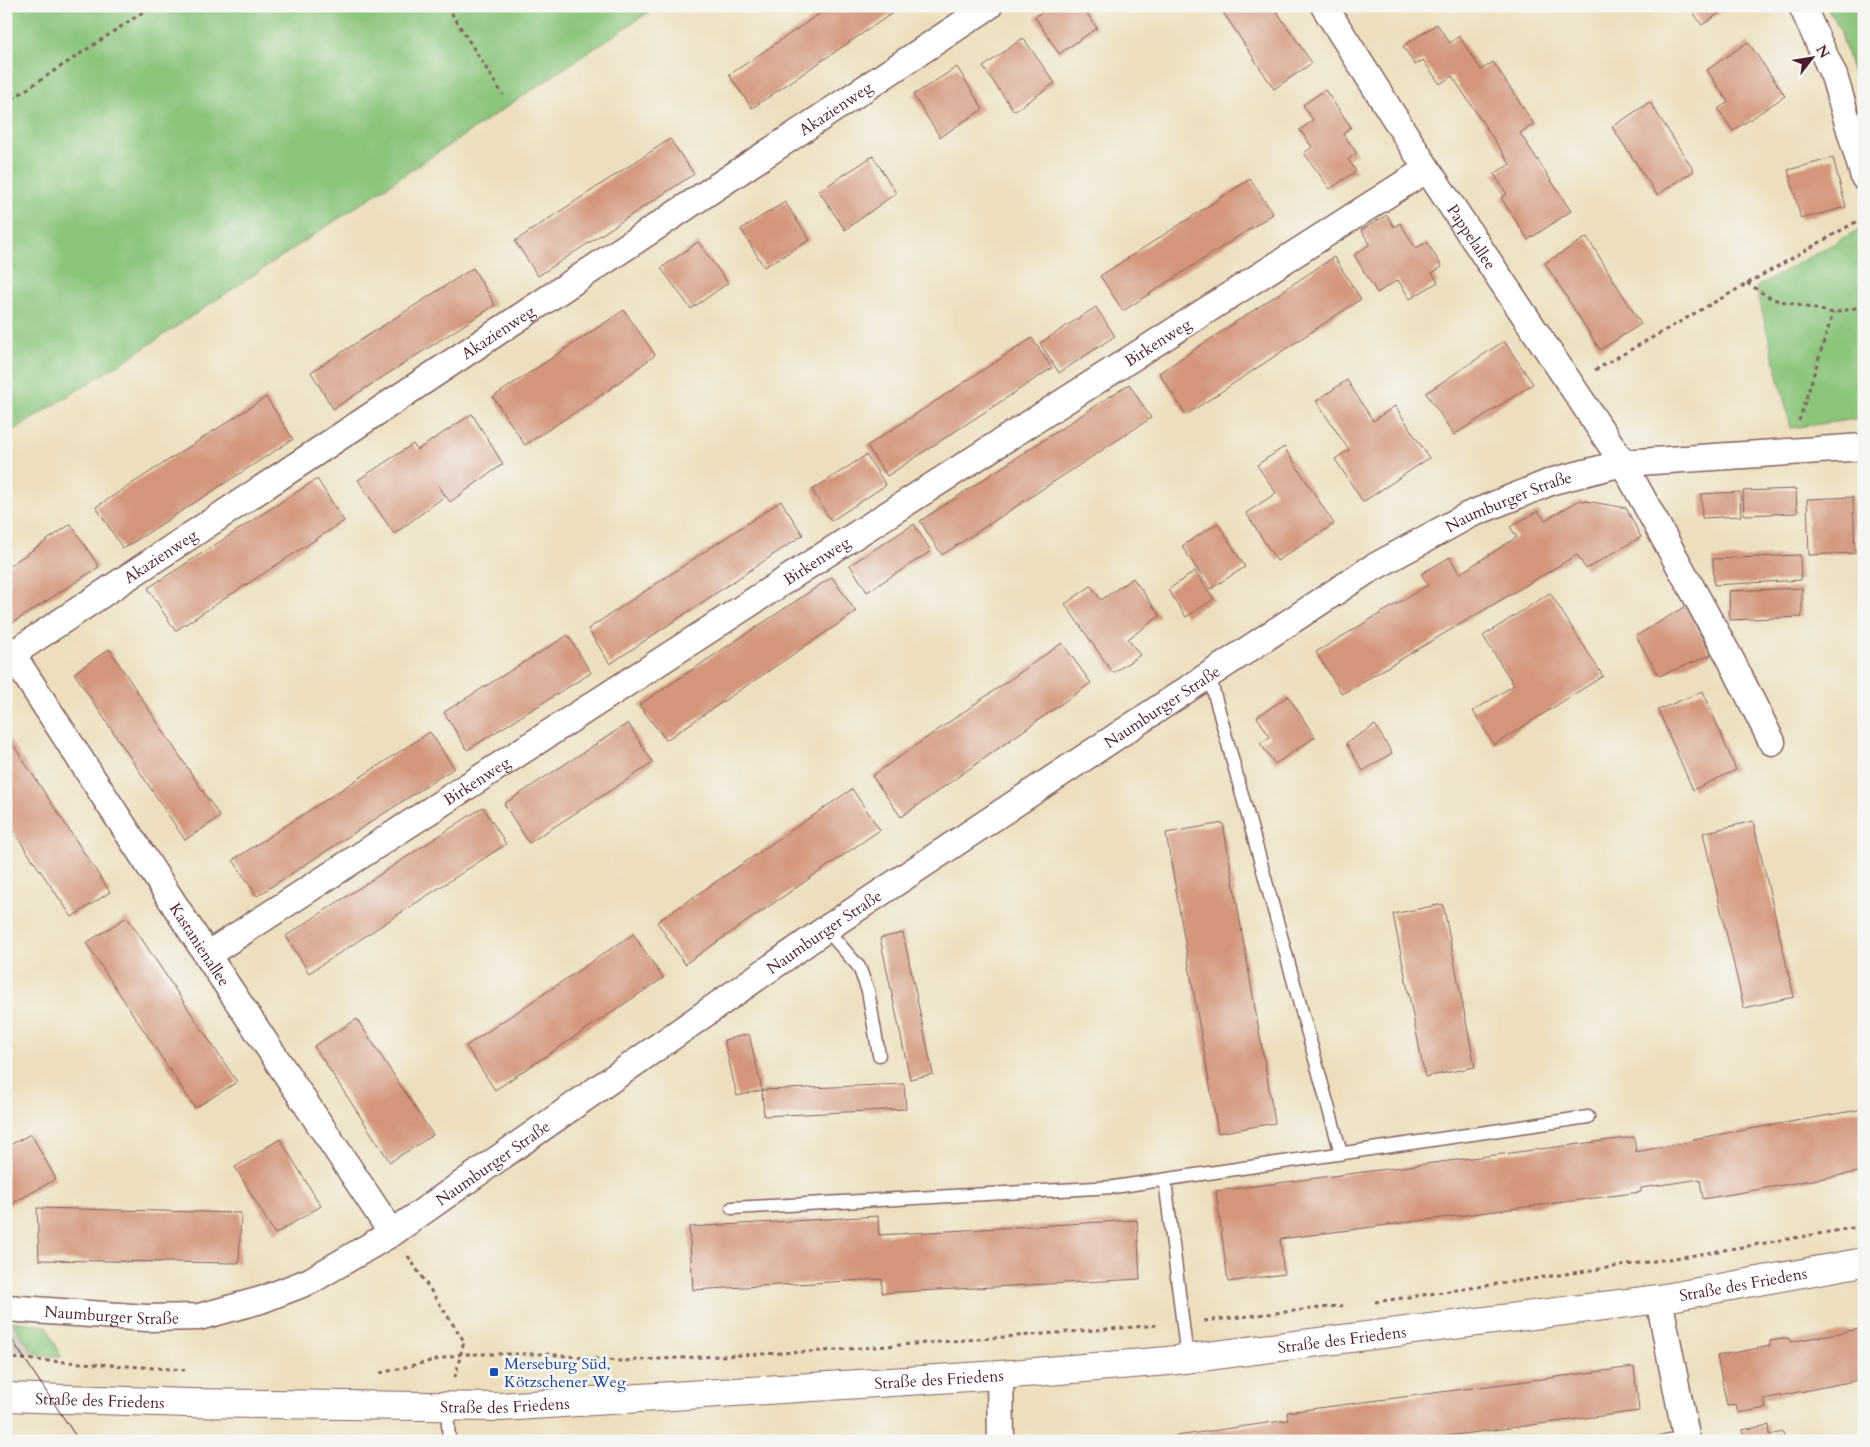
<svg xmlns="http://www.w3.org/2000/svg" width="1870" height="1447" font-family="Cardo,serif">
	<rect width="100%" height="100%" fill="#f6f6f2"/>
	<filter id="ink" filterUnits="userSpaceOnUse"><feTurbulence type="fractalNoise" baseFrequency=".02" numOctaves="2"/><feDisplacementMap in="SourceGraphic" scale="10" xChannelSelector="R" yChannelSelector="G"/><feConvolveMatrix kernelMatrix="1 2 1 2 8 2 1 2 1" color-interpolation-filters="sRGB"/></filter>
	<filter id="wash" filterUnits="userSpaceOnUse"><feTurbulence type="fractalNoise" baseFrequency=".0096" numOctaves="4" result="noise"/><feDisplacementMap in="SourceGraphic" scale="20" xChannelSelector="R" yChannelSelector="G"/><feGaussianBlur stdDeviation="1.12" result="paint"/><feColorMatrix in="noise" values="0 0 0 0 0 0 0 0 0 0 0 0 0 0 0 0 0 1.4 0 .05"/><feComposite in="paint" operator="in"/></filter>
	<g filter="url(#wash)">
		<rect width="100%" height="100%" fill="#eddfbd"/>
		<path fill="#cbc3b8" d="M6 1321H12L34 1354 10 1352 6 1347Z"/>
		<g fill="#8ac57a" stroke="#6a7252">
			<path d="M6 6H658L135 354 6 435Z"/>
			<path d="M1826 6H1864V110L1839 27Z"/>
			<path d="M1863 227 1864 418 1791 428 1756 287Z"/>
			<path d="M12 1321 47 1326 61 1357 34 1354Z"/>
		</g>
		<g id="blocks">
			<g fill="#d3967a">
				<path d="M831 6H903L752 108 729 75Z"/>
				<path d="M1051 6H1082L1097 28 1059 54 1035 17Z"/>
				<path d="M1219 6H1273L1312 63 1274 89Z"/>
				<path d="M1689 6H1730L1702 25Z"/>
				<path d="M1437 24 1450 43 1459 36 1481 70 1493 62 1534 124 1520 133 1571 211 1528 240 1501 198 1507 194 1494 174 1510 164 1452 76 1440 84 1423 60 1415 65 1403 46Z"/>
				<path d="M1023 38 1055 83 1014 111 983 67Z"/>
				<path d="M1748 42 1785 96 1733 131 1718 109 1728 102 1707 70Z"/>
				<path d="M957 67 983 109 940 137 913 95Z"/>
				<path d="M1325 90 1351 127 1343 134 1357 153 1348 159 1356 171 1330 189 1304 153 1312 147 1300 130 1313 120 1303 105Z"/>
				<path d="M1650 102 1694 171 1657 195 1612 127Z"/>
				<path d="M670 139 694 174 538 276 515 241Z"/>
				<path d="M873 156 896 193 845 230 819 191Z"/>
				<path d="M1833 158 1846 207 1801 219 1788 170Z"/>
				<path d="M1250 179 1273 214 1123 311 1100 276Z"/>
				<path d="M785 202 810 240 764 267 741 229Z"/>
				<path d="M1387 215 1394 227 1400 223 1416 248 1427 242 1442 267 1432 273 1438 282 1410 299 1398 280 1377 293 1354 255 1370 244 1361 230Z"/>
				<path d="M1587 237 1641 324 1600 350 1545 263Z"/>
				<path d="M698 242 728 283 691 309 661 268Z"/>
				<path d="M1334 257 1361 299 1186 415 1159 373Z"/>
				<path d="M473 268 495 305 333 409 311 372Z"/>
				<path d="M1096 307 1115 336 1059 373 1040 343Z"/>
				<path d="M624 310 655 355 606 392 525 445 493 397Z"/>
				<path d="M1032 338 1052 368 887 476 867 446Z"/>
				<path d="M1504 341 1533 384 1454 435 1426 393Z"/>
				<path d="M1347 380 1373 421 1395 406 1429 458 1363 502 1335 459 1349 450 1316 401Z"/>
				<path d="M1129 384 1151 418 942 555 920 521Z"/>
				<path d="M266 397 293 439 123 549 96 507Z"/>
				<path d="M472 414 503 464 450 502 438 485 445 496 394 534 358 480 413 444 417 450Z"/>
				<path d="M1284 447 1334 524 1277 561 1246 513 1276 493 1257 465Z"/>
				<path d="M866 455 886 485 831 521 812 490Z"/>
				<path d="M317 479 344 521 175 631 148 588Z"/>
				<path d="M1796 489 1797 513 1744 515 1743 491Z"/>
				<path d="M1740 492 1741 516 1702 518 1701 494Z"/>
				<path d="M1853 497 1855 553 1809 555 1807 499Z"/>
				<path d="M1580 500 1626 508 1641 537 1586 569 1577 555 1342 694 1316 652 1428 585 1421 574 1450 557 1459 574 1517 537 1510 527 1538 511 1545 520Z"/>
				<path d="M781 501 803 535 610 664 588 629Z"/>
				<path d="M1218 523 1245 567 1210 589 1182 546Z"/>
				<path d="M71 524 99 567 6 627V568Z"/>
				<path d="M914 524 931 551 867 592 850 565Z"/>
				<path d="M1800 555 1801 580 1714 585 1713 559Z"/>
				<path d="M1195 571 1214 599 1186 617 1168 590Z"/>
				<path d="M832 577 856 612 666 740 639 705Z"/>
				<path d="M1133 578 1160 616 1128 639 1140 655 1113 673 1065 604 1091 586 1101 600Z"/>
				<path d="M1802 588V617L1730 620 1729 591Z"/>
				<path d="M1550 593 1603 676 1494 745 1473 711 1514 685 1483 636Z"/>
				<path d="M1686 606 1711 655 1659 676 1636 636Z"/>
				<path d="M568 635 591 673 467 750 444 712Z"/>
				<path d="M1062 643 1091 683 901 817 872 776Z"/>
				<path d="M109 649 220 817 185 840 74 673Z"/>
				<path d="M1703 691 1736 770 1693 790 1658 710Z"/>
				<path d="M1288 696 1315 737 1275 764 1260 743 1270 737 1257 717Z"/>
				<path d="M628 723 653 763 529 843 504 804Z"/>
				<path d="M1375 725 1392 753 1363 771 1346 743Z"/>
				<path d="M430 732 454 768 257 896 233 860Z"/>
				<path d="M6 734 110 892 72 917 6 821Z"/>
				<path d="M852 789 880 830 685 964 657 922Z"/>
				<path d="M483 807 506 844 309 973 286 936Z"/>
				<path d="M1753 821 1794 997 1744 1008 1703 833Z"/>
				<path d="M1223 823 1275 1123 1218 1133 1166 833Z"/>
				<path d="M1443 904 1475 1067 1425 1077 1393 914Z"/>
				<path d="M127 917 237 1082 195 1108 86 943Z"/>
				<path d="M903 933 933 1074 910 1079 880 938Z"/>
				<path d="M633 934 663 978 495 1090 466 1046Z"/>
				<path d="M357 1019 433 1135 390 1162 314 1046Z"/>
				<path d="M749 1034 762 1090 904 1084 906 1109 764 1116 762 1090 737 1096 724 1040Z"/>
				<path d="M1864 1109V1171L1703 1199 1700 1179 1641 1188V1192L1280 1239 1284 1274 1228 1282 1216 1191 1634 1137 1636 1152 1693 1141V1139Z"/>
				<path d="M31 1134 56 1179 6 1207V1147Z"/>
				<path d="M280 1139 321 1206 275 1234 235 1167Z"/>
				<path d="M37 1208 241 1213 239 1263 39 1260Z"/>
				<path d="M878 1216 879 1235 1137 1220 1140 1279 882 1293V1279L693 1290 689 1227Z"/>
				<path d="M1864 1328V1379L1764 1399 1766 1408 1738 1413 1736 1404 1727 1406 1717 1356 1770 1346V1341L1789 1338 1790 1342Z"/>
				<path d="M1634 1367 1639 1411 1410 1441H1141L1288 1420 1287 1412Z"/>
				<path d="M1769 1425 1770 1435 1783 1432 1785 1441H1745L1742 1430Z"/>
			</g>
		</g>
	</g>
	<g filter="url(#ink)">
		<use href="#blocks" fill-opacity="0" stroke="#83625e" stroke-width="1"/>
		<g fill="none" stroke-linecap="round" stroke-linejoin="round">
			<g stroke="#83625e" stroke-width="15">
				<g id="service">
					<path d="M1209 675 1341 1153"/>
					<path d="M826 929 859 967 868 991 879 1055"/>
					<path d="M1165 1180 1187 1358"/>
					<path d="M732 1208 1114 1187 1588 1117"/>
					<path d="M447 1406 449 1441"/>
					<path d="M1665 1441 1686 1437"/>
				</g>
			</g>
			<g stroke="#83625e" stroke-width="29">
				<g id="minor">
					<path id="s1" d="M1324 6 1427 169 1623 463 1730 658 1772 742"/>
					<path d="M1802 6 1834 76 1864 177"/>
					<path id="s2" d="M12 654 207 955 392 1233"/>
					<path id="s3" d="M6 658 989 6"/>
					<path id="s4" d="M207 955 812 563 1427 169"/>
					<path d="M1659 1299 1687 1441"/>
					<path id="s5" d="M6 1308 146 1318 199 1317 261 1300 310 1281 392 1233 826 929 1209 675 1367 571 1469 515 1553 481 1623 463 1864 447"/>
					<path d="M1000 1375 1001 1441"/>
				</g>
			</g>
			<g stroke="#83625e" stroke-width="30">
				<g id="tertiary">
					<path id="s6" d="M6 1397 188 1403 500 1407 1000 1375 1168 1361 1659 1299 1864 1262"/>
				</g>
			</g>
			<g stroke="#83625e" stroke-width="3" stroke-dasharray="4 4" stroke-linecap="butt">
				<path d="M447 6 503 95"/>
				<path d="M6 103 152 6"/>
				<path d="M1747 283 1772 299 1833 313 1864 306"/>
				<path d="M1595 370 1861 219 1864 215"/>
				<path d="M1799 421 1833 313"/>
				<path d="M408 1256 464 1341 455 1377"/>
				<path d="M1375 1302 1695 1255 1864 1226"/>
				<path d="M1204 1321 1347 1305"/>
				<path d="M6 1358 185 1370"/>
				<path d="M380 1373 461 1354H546L619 1361 822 1351 1160 1325"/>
			</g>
			<use href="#service" stroke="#fff" stroke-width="12"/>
			<use href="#minor" stroke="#fff" stroke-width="26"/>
			<use href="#tertiary" stroke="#fff" stroke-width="28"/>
			<path stroke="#4a1f2b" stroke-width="1" d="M6 1331 79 1441"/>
		</g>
	</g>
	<rect fill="#1a4fb4" stroke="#f6f6f2" stroke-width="2" x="489" y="1367" width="10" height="10" rx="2.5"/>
	<g text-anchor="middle" stroke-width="5" stroke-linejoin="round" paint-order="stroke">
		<g font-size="16" fill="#4a1f2b" stroke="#f6f6f2">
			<text dy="6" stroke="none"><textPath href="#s3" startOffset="995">Akazienweg</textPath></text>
			<text dy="6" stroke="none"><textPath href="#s1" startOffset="274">Pappelallee</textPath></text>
			<text dy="6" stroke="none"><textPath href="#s3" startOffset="590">Akazienweg</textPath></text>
			<text dy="6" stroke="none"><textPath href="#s4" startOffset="1131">Birkenweg</textPath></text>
			<text dy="6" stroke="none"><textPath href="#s5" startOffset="1742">Naumburger Straße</textPath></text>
			<text dy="6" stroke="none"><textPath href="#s3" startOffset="185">Akazienweg</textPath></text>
			<text dy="6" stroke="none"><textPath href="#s4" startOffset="726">Birkenweg</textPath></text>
			<text dy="6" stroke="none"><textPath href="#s5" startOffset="1338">Naumburger Straße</textPath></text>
			<text dy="6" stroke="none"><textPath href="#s4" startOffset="321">Birkenweg</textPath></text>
			<text dy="6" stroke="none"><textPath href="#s5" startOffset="932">Naumburger Straße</textPath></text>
			<text dy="6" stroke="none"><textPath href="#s2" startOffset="346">Kastanienallee</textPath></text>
			<text dy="6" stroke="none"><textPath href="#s5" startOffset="528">Naumburger Straße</textPath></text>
			<text dy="6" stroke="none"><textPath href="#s6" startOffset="1744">Straße des Friedens</textPath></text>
			<text dy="6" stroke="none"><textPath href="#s5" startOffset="106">Naumburger Straße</textPath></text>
			<text dy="6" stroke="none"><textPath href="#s6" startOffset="1339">Straße des Friedens</textPath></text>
			<text dy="6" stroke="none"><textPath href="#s6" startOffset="934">Straße des Friedens</textPath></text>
			<text dy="6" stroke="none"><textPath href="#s6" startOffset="94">Straße des Friedens</textPath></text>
			<text dy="6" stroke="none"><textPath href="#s6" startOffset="499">Straße des Friedens</textPath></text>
		</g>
		<g font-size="16" fill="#164399" stroke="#f6f6f2" text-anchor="start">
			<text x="504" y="1369">Merseburg Süd,<tspan x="504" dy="18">Kötzschener Weg</tspan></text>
		</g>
	</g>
	<rect width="1870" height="1447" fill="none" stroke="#f6f6f2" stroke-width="25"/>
	<g transform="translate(1812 58) rotate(59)" stroke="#f6f6f2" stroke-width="4" paint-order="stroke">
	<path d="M0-4L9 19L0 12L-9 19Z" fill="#4a1f2b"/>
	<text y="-8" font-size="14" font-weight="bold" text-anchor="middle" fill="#4a1f2b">N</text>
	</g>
</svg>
